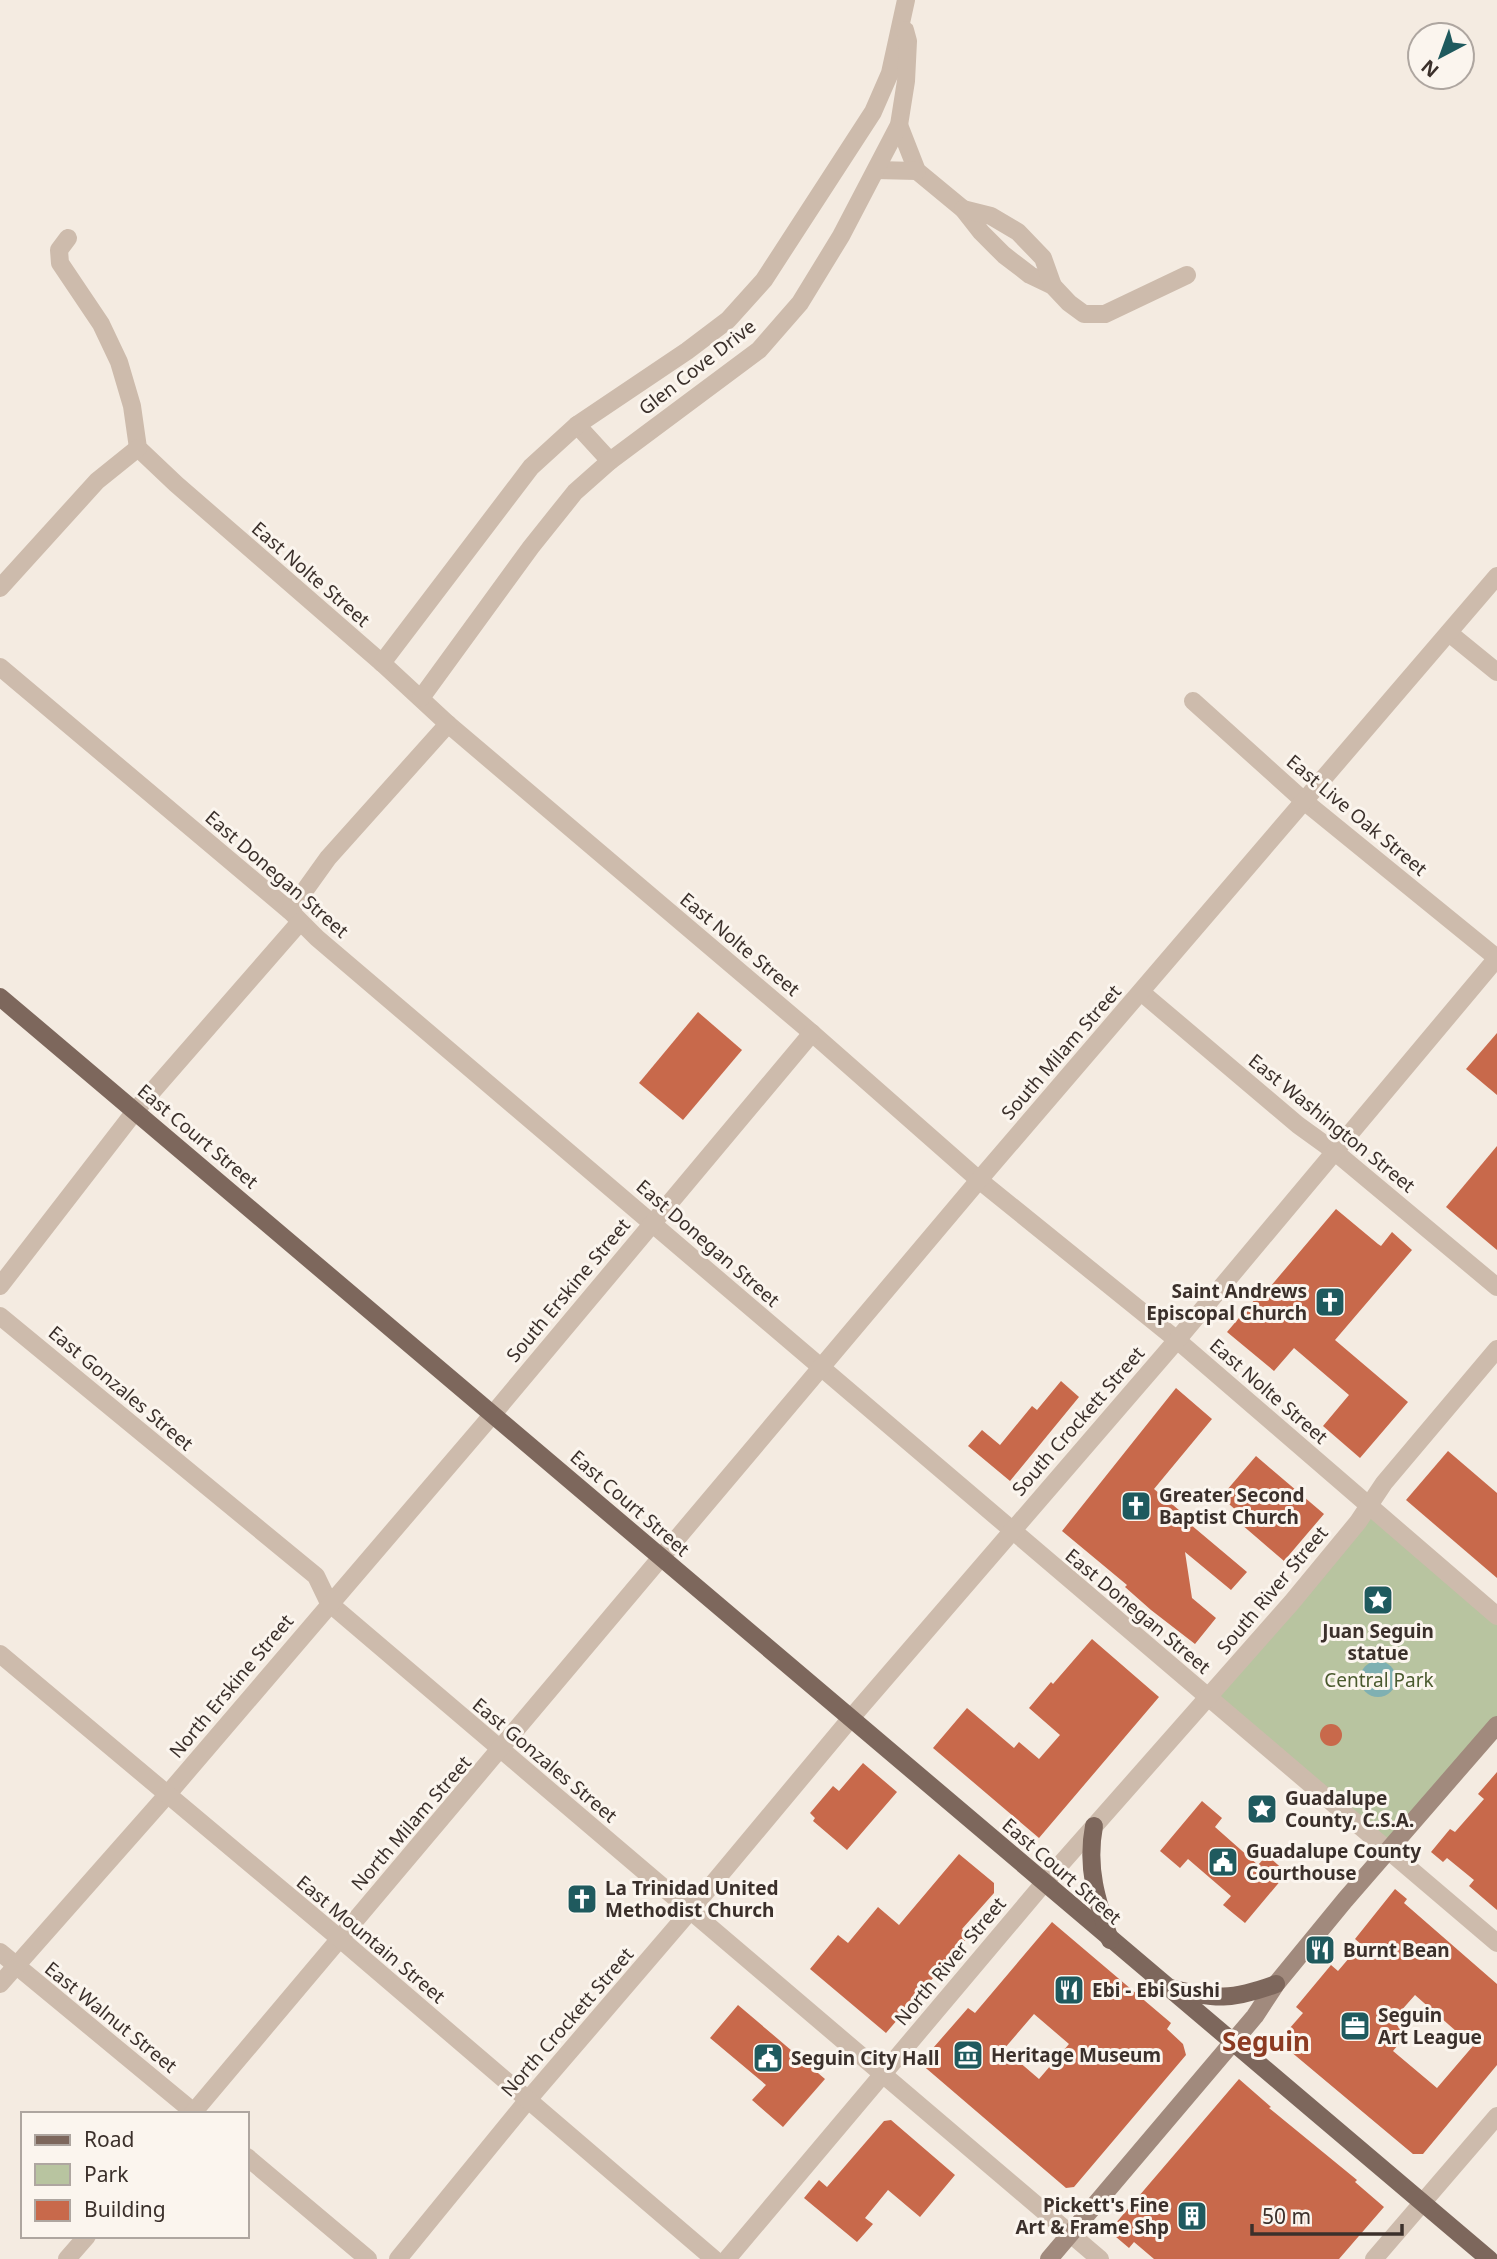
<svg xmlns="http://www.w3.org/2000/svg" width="1497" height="2259" font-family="'Noto Sans',sans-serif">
	<rect width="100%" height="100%" fill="#f4ebe1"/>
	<path fill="#b8c4a0" d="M1369 1503 1497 1616V1725L1387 1851 1208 1698Z"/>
	<circle fill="#7fb0b2" cx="1378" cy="1679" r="18"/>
	<g fill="#c8694b" fill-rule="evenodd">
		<path d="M698 1012 742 1050 683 1120 639 1083Z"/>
		<path d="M1497 1033V1095L1466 1069Z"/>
		<path d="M1497 1146V1250L1446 1207Z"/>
		<path d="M1336 1209 1378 1244 1381 1246 1392 1232 1412 1250 1335 1340 1408 1402 1360 1458 1323 1426 1349 1395 1294 1348 1274 1371 1227 1332 1256 1298 1259 1300Z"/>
		<path d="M1061 1381 1079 1397 1010 1481 968 1446 982 1430 1000 1445 1032 1406 1037 1410Z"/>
		<path d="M1176 1388 1212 1419 1154 1489 1186 1516 1184 1519 1247 1572 1231 1590 1185 1552 1192 1598 1216 1618 1195 1644 1151 1610 1125 1587 1127 1585 1062 1531Z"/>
		<path d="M1448 1451 1497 1493V1578L1406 1500Z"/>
		<path d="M1256 1456 1324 1514 1284 1561 1241 1524 1246 1519 1221 1497Z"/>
		<path d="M1092 1639 1159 1697 1039 1838 933 1748 967 1708 1014 1748 1019 1742 1039 1759 1060 1735 1029 1708 1051 1682 1053 1684Z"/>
		<circle cx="1331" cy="1735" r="11"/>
		<path d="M863 1763 897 1792 847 1850 813 1821 815 1818 810 1813 833 1786 839 1791Z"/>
		<path d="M1497 1772V1910L1469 1886 1474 1880 1447 1858 1443 1862 1431 1852 1450 1829 1455 1832 1484 1799 1478 1794Z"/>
		<path d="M1202 1801 1222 1818 1215 1827 1258 1865 1267 1855 1287 1873 1245 1923 1223 1905 1231 1896 1188 1859 1180 1868 1160 1851Z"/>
		<path d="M959 1854 994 1883V1893L962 1929 969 1936 886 2033 810 1969 838 1935 848 1943 878 1907 899 1925Z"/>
		<path d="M1395 1889 1407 1899 1404 1903 1497 1984V2065L1423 2154H1413L1284 2046 1282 2037 1303 2013 1296 2007 1331 1965 1338 1971 1361 1944 1355 1939ZM1415 1995 1473 2046 1437 2088 1393 2051 1407 2034 1392 2021Z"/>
		<path d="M1052 1922 1171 2023 1167 2029 1183 2044 1186 2055 1074 2187 1066 2188 920 2063 968 2008 975 2013ZM1034 2014 1069 2044 1039 2079 1004 2049Z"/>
		<path d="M738 2005 825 2079 783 2127 752 2100 766 2085 710 2038Z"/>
		<path d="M1239 2079 1271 2107 1269 2108 1357 2180 1355 2182 1384 2207 1339 2259H1154L1134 2242 1129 2248 1109 2231Z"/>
		<path d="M891 2120 955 2175 920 2217 888 2190 865 2218 873 2224 857 2242 804 2198 819 2180 827 2187 884 2121Z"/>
	</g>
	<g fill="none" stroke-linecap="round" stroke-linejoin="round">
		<g stroke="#cdbbac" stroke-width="18">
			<path d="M899 125 917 171 963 209 981 232 1004 255 1030 275 1053 286 1069 303 1084 314H1105L1187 275"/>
			<path d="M876 170 917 171"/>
			<path d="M963 209 991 216 1018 232 1043 258 1053 286"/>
			<path d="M68 238 59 250 60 263 101 324 119 362 132 406 138 448 176 484 382 663 448 724 812 1033 979 1180 1177 1340 1497 1616"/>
			<path d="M577 425 610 461"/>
			<path d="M0 588 97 481 138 448"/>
			<path d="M1449 633 1497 672"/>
			<path d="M382 663 531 467 577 425 687 351 728 320 764 280 873 112 890 73 906 0"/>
			<path d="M0 667 290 911 317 938 1497 1943"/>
			<path d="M421 698 531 547 575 492 610 461 759 350 800 303 841 236 899 125 906 81 908 41 905 30"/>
			<path d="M1193 701 1304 801 1497 958"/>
			<path d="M290 911 328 858 448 724"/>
			<path d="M1141 992 1298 1125 1334 1151 1497 1287"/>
			<path d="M136 1110 300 922"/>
			<path d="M0 1316 316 1576 329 1603 1100 2259"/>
			<path d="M0 1952 196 2114"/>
			<path d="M0 1984 167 1795 493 1414 812 1033"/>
			<path d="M192 2114 979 1180 1497 576"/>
			<path d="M247 2157 368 2259"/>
			<path d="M67 2259 87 2236"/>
			<path d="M398 2259 527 2101 690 1911 851 1718 1177 1340 1497 958"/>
			<path d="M727 2259 1044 1883 1292 1602 1358 1522 1384 1483 1497 1349"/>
			<path d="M1374 2259 1497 2116"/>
		</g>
		<g stroke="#cdbbac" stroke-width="18">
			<path d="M0 1286 136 1110"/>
			<path d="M0 1654 339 1938 714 2259"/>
		</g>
		<path stroke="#a18a7d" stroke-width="18" d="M1049 2259 1255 2016 1276 1984 1345 1900 1497 1725"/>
		<g stroke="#7d675c" stroke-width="18">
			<path d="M0 997 1489 2259"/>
			<path d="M1094 1826C1086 1868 1097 1901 1110 1940"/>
			<path d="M1170 1988C1215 2000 1232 2000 1276 1984"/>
		</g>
	</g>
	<defs>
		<g id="church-square" transform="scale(1.575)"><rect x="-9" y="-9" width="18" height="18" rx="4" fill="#1f5a5e" stroke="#fbf5ee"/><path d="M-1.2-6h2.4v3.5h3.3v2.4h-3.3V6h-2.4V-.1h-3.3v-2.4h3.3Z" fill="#fff"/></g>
		<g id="sight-square" transform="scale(1.575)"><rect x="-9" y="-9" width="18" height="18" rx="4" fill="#1f5a5e" stroke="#fbf5ee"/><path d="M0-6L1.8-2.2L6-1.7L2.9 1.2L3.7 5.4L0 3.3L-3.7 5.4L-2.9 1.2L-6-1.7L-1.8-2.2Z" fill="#fff"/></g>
		<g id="civic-square" transform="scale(1.575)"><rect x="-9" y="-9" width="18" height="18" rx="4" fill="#1f5a5e" stroke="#fbf5ee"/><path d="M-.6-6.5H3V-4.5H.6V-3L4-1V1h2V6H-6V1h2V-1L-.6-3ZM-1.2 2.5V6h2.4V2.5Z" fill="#fff"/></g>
		<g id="restaurant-square" transform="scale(1.575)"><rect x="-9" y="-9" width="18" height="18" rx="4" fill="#1f5a5e" stroke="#fbf5ee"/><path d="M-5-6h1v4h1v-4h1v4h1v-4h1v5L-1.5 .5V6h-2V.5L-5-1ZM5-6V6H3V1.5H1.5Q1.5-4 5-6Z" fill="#fff"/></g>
		<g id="office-square" transform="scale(1.575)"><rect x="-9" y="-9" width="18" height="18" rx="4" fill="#1f5a5e" stroke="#fbf5ee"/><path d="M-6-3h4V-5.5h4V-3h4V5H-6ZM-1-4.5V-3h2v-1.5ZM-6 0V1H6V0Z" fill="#fff"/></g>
		<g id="museum-square" transform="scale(1.575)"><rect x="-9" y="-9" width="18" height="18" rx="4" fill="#1f5a5e" stroke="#fbf5ee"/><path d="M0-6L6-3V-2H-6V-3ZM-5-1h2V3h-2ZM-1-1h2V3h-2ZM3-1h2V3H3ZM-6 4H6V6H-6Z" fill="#fff"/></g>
		<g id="building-square" transform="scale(1.575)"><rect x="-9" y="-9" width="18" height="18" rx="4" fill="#1f5a5e" stroke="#fbf5ee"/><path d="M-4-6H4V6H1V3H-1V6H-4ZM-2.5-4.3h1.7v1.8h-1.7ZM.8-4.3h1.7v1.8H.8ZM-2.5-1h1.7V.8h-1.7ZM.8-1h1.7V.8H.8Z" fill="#fff"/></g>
	</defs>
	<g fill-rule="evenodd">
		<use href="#church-square" x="1330" y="1302"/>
		<use href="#church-square" x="1136" y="1506"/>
		<use href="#sight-square" x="1378" y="1600"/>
		<use href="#sight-square" x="1262" y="1809"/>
		<use href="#civic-square" x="1223" y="1862"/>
		<use href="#church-square" x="582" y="1899"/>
		<use href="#restaurant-square" x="1320" y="1950"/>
		<use href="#restaurant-square" x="1069" y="1990"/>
		<use href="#office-square" x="1355" y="2026"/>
		<use href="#museum-square" x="968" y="2055"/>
		<use href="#civic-square" x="768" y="2058"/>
		<use href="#building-square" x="1192" y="2216"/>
	</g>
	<g text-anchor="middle" stroke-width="6" stroke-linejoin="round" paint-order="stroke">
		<g font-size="19" fill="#3b302b" stroke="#fbf5ee">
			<text transform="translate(697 367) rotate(-38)" y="7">Glen Cove Drive</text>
			<text transform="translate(311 574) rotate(41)" y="7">East Nolte Street</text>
			<text transform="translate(1357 815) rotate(40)" y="7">East Live Oak Street</text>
			<text transform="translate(277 874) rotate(41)" y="7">East Donegan Street</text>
			<text transform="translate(740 944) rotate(40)" y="7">East Nolte Street</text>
			<text transform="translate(1061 1052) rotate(-49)" y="7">South Milam Street</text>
			<text transform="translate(1332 1123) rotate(39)" y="7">East Washington Street</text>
			<text transform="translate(198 1136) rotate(40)" y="7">East Court Street</text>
			<text transform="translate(708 1243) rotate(41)" y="7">East Donegan Street</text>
			<text transform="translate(568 1290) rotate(-50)" y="7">South Erskine Street</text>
			<text transform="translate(121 1388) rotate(40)" y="7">East Gonzales Street</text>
			<text transform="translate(1269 1391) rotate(41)" y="7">East Nolte Street</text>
			<text transform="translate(1078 1421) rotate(-49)" y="7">South Crockett Street</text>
			<text transform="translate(630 1503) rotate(41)" y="7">East Court Street</text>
			<text transform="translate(1272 1590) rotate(-50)" y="7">South River Street</text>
			<text transform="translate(1138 1611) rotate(40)" y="7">East Donegan Street</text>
			<text transform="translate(231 1686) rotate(-50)" y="7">North Erskine Street</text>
			<text transform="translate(545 1760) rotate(40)" y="7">East Gonzales Street</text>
			<text transform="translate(411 1823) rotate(-49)" y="7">North Milam Street</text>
			<text transform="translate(1062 1871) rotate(41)" y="7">East Court Street</text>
			<text transform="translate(371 1939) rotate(40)" y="7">East Mountain Street</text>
			<text transform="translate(950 1961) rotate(-50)" y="7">North River Street</text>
			<text transform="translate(111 2017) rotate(39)" y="7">East Walnut Street</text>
			<text transform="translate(567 2022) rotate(-49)" y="7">North Crockett Street</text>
		</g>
		<g font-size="19" font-weight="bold" fill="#3b302b" stroke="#fbf5ee" text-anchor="start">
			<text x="1307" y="1298" text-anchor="end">Saint Andrews<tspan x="1307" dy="22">Episcopal Church</tspan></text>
			<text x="1159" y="1502">Greater Second<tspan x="1159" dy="22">Baptist Church</tspan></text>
			<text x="1378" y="1638" text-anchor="middle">Juan Seguin<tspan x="1378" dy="22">statue</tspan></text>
			<text x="1285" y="1805">Guadalupe<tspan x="1285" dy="22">County, C.S.A.</tspan></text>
			<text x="1246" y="1858">Guadalupe County<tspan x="1246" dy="22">Courthouse</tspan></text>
			<text x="605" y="1895">La Trinidad United<tspan x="605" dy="22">Methodist Church</tspan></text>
			<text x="1343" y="1957">Burnt Bean</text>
			<text x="1092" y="1997">Ebi - Ebi Sushi</text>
			<text x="1378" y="2022">Seguin<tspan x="1378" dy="22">Art League</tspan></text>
			<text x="991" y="2062">Heritage Museum</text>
			<text x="791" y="2065">Seguin City Hall</text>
			<text x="1169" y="2212" text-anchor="end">Pickett's Fine<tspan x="1169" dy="22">Art &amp; Frame Shp</tspan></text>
		</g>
		<g font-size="19" fill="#4a5a2e" stroke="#fbf5ee">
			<text x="1379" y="1687">Central Park</text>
		</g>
		<g font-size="26" font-weight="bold" fill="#8c3b22" stroke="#fbf5ee">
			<text x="1266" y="2051">Seguin</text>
		</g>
	</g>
	<rect x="21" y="2112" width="228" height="126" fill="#fbf5ee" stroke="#aea6a0" stroke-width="2"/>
	<rect x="35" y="2135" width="35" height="10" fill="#7d675c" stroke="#aea6a0" stroke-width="2"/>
	<text x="84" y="2147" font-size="21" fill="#3b302b">Road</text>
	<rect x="35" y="2164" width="35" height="21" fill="#b8c4a0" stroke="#aea6a0" stroke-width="2"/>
	<text x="84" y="2182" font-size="21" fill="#3b302b">Park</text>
	<rect x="35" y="2200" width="35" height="21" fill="#c8694b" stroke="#aea6a0" stroke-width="2"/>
	<text x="84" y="2217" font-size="21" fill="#3b302b">Building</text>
	<g transform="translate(1441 56) rotate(221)"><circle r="33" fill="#fbf5ee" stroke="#aea6a0" stroke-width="2"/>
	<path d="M0-5L12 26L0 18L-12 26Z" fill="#1f5a5e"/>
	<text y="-10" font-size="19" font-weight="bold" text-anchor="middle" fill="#3b302b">N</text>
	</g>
	<path d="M1252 2224v10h150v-10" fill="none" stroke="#3b302b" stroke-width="3.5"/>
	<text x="1262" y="2224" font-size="21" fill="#3b302b" stroke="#fbf5ee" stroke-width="5" paint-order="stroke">50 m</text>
</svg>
